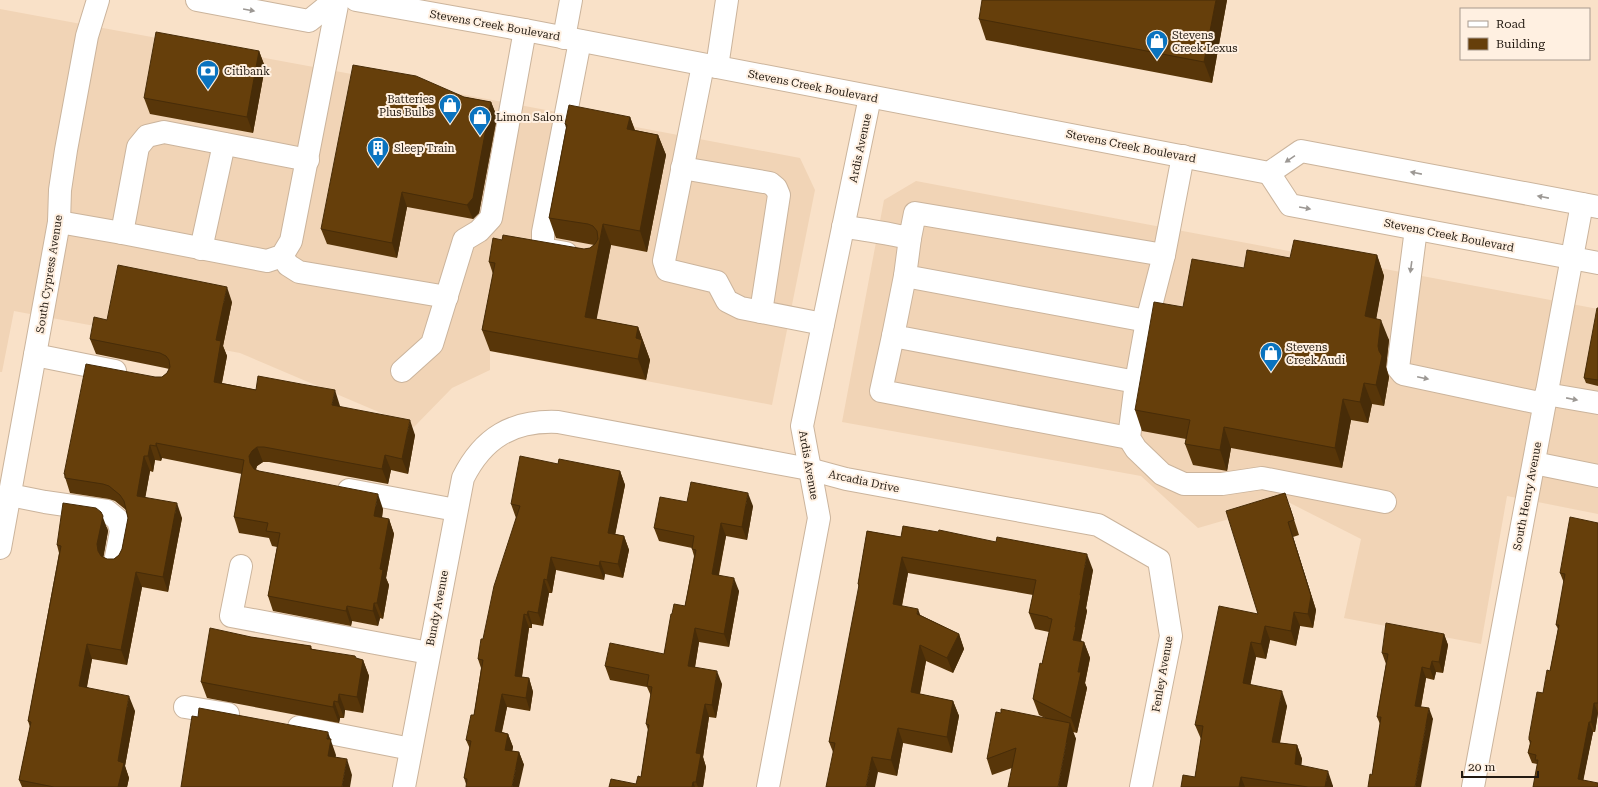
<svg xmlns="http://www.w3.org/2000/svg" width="1598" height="787" font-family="'Roboto Serif',serif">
	<rect width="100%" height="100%" fill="#f9e1c8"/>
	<g fill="#f1d4b6">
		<path d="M0 9 530 107 800 158 815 190 772 405 490 351V370L452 388 414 427 240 353 14 311 2 372H0Z"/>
		<path d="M916 181 1598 309V514L1507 496 1481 644 1344 618 1361 539 1288 502 1198 528 1141 476 842 422 884 200Z"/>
	</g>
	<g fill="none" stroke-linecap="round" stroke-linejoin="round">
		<g stroke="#cbb49c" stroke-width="24">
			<g id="minor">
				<path d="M564 38 571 0"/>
				<path d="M703 65 664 261 667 270 717 282 727 301 741 308 823 324"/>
				<path d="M717 67 727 0"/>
				<path d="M1183 156 1164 255 1147 321 1136 382 1129 438 1136 449 1162 474 1184 484H1222L1262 478 1385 502"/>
				<path d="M682 168 770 183 776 188 779 195 761 312"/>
				<path d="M59 222 122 233 267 261 282 256 291 241 338 0"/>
				<path d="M843 227C866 229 888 234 910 238L915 213 1164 255"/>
				<path d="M1416 229 1398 368 1403 374 1544 404"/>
				<path d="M122 233 138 147 147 136 164 132 308 160"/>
				<path d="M910 238 905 276 1147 321"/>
				<path d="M201 249 224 144"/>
				<path d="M566 253 543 249V232L580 41"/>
				<path d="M282 256 288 265 299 272 447 297"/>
				<path d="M905 276 893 336 1136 382"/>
				<path d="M893 336 881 391 1129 438"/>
				<path d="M35 355 115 371"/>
				<path d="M402 371 432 344 464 240 479 231 491 218 525 30"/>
				<path d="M1546 394 1598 403"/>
				<path d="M1534 463 1598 476"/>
				<path d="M349 490 456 510"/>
				<path d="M10 495 45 502 107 511 118 520 121 531 115 562"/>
				<path d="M0 548 59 222 60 190 66 150 87 36 98 0"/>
				<path d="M241 566 231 616 429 653"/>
				<path d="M185 707 228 714"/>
				<path d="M299 727 411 749"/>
				<path d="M404 787 463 478C483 438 512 420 558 422L809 469 846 479 1098 525 1159 560 1171 636 1141 787"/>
				<path d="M768 787 819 518 802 426 870 97"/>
				<path d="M1473 787 1582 204"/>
			</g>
		</g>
		<g stroke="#cbb49c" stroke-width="24">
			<g id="major">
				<path d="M197 0 309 21 335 0"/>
				<path d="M356 0 525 30 1269 173 1301 151 1598 207"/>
				<path d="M1269 173 1290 205 1598 263"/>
			</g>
		</g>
		<use href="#minor" stroke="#fff" stroke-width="22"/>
		<use href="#major" stroke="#fff" stroke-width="22"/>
	</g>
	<g fill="#583609">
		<path d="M1227 0 1212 83 986 40 979 19Z"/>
		<path d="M259 51 265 67 253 133 150 114 144 98Z"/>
		<path d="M464 97 491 102 497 117 479 213 473 219 407 207 397 258 327 244 321 229Z"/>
		<path d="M630 117 635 130 658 135 666 155 647 252 611 245 596 319 638 327 650 360 646 380 490 351 482 330 493 274 489 262 502 240 584 249 590 248 594 245 556 238 549 218 566 128 565 124Z"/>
		<path d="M1377 255 1384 276 1376 318 1389 340 1386 367 1389 377 1384 406 1372 404 1368 423 1351 420 1342 468 1231 448 1227 471 1193 465 1185 444 1186 439 1142 431 1135 410 1183 307 1244 268 1290 258Z"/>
		<path d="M232 302 223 346 227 356 222 383 340 406V407L415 435 408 474 391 470 388 484 269 462H263L257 466 256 470 259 471 383 509 382 518 389 519 394 534 386 578 389 585 383 619 380 618 378 626 352 621 351 626 273 611 268 596 277 547 272 546 269 538 239 533 234 517 242 474 162 458 161 461 155 460 153 472 150 471 145 497 182 518 168 592 142 587 127 665 92 659 87 687 135 711 125 766 129 778 127 787H22L19 780 30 727 28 721 59 553 57 545 107 527 108 531 103 557 107 559H114L119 555 122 549 128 518 126 510 115 501 109 499 70 493 64 474 155 377H162L167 373 169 369 165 368 96 354 90 339 107 320Z"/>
		<path d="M1598 308V386L1586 383 1584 378Z"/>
		<path d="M558 464 620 471 625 485 615 534 624 536 629 550 623 578 605 574 604 580 556 570 552 593H549L543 626 532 624V628H529L522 677 529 678 533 692 530 711 507 707 502 732 508 734 513 747 512 751 519 752 524 765 466 784 464 778 470 749 466 740 474 715 481 668 478 659 516 518 511 504Z"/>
		<path d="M687 502 753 506 747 540 726 536 719 575 739 591 729 647 699 642 695 667 722 684 716 718 709 717 703 757 706 767 703 787H609L636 784 641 777 648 730 646 724 651 696 647 687 610 680 605 666 664 654 672 614 685 606 694 556 692 549V548L659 541 654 528Z"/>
		<path d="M1290 507 1299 535 1293 537 1316 610 1313 628 1300 626 1296 646 1270 640 1266 659 1256 657 1250 685 1287 706 1280 743 1297 745 1302 759 1301 765 1333 786V787H1181L1195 777 1201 739 1195 725 1258 614Z"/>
		<path d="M1598 523V713L1595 732H1593L1583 780 1598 787 1537 765V764L1532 763 1528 753 1530 744 1529 740 1550 671 1558 629 1556 625 1564 583 1560 573Z"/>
		<path d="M867 531 1093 570 1086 608 1087 611 1081 640 1082 642H1084L1090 658 1085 683 1087 688 1077 733 1073 732 1076 739 1012 768 992 775 987 759 1001 713 1045 718 1039 715 1033 699 1042 664 1049 632 1035 629 1029 613 1033 595 908 573 902 606 959 634 964 649 953 673 926 661 920 694 953 701 959 716 952 753 903 743 897 776 878 772 833 752 829 742 859 588 858 584Z"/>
		<path d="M1444 634 1448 645 1443 673 1436 672 1434 680 1426 678 1421 707 1433 719 1372 775 1380 724 1377 717 1386 664 1382 653Z"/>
		<path d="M251 637 311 646 312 649 363 660 369 676 363 713 345 710 344 718H340L339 723 207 698 201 682Z"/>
	</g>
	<g fill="#472c08">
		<path d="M1216 0H1227L1212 83 1204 62Z"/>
		<path d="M259 51 265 67 253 133 247 117Z"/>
		<path d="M491 102 497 117 479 213 473 219 467 205Z"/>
		<path d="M630 117 637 137 627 129Z"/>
		<path d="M658 135 666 155 647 252 640 231Z"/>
		<path d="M402 192 407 207 397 258 392 243Z"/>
		<path d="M603 224 611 245 593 338 585 317Z"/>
		<path d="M1377 255 1384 276 1373 337 1365 316Z"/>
		<path d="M227 287 232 302 223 346 227 356 219 397 214 382 216 340Z"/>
		<path d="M1381 320 1389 340 1386 367 1389 377 1384 406 1376 385 1379 351 1378 346Z"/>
		<path d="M638 327 650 360 646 380 638 359 636 338Z"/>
		<path d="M1364 383 1372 404 1368 423 1360 402Z"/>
		<path d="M335 390 340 406 337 420 332 405Z"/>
		<path d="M1343 399 1351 420 1342 468 1335 448Z"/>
		<path d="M410 420 415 435 408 474 402 459Z"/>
		<path d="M1224 427 1231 448 1227 471 1220 450Z"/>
		<path d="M156 443 162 458 161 461 156 446Z"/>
		<path d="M150 445 155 460 153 472 148 456Z"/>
		<path d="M257 447 263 462 257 466 255 471 250 463 249 456 252 451Z"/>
		<path d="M385 455 391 470 388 484 382 469Z"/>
		<path d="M144 456 150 471 143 511 137 496Z"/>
		<path d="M620 471 625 485 613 546 608 533Z"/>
		<path d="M748 493 753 506 747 540 742 527Z"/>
		<path d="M378 494 383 509 380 532 374 516Z"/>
		<path d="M177 503 182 518 168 592 163 577Z"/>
		<path d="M101 512 108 531 103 560 98 551 97 544Z"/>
		<path d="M389 519 394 534 386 578 389 585 383 619 377 603 380 569Z"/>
		<path d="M1288 522 1293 537 1316 610 1313 628 1308 614Z"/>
		<path d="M721 523 726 536 716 587 712 574Z"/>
		<path d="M624 536 629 550 623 578 618 564Z"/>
		<path d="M1087 554 1093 570 1086 608 1087 611 1081 640 1082 643 1073 640 1080 595Z"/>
		<path d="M551 557 556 570 552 593 547 580Z"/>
		<path d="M902 557 908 573 899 620 893 604Z"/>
		<path d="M600 561 605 574 604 580 599 566Z"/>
		<path d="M136 572 142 587 127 665 121 650Z"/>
		<path d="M734 578 739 591 729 647 724 634Z"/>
		<path d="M544 579 549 593 543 626 538 613Z"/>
		<path d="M374 603 380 618 378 626 373 611Z"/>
		<path d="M347 606 352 621 351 626 346 611Z"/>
		<path d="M918 609 924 625 917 614Z"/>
		<path d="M528 611 532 624V628L527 615Z"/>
		<path d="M1294 612 1300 626 1296 646 1291 631Z"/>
		<path d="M524 614 529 628 520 689 515 676Z"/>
		<path d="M1265 626 1270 640 1266 659 1261 644Z"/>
		<path d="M695 628 699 642 693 679 688 666Z"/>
		<path d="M959 634 964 649 953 673 947 658Z"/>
		<path d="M1444 634 1448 645 1443 673 1439 662Z"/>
		<path d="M1084 642 1090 658 1085 683 1087 688 1077 733 1071 718 1078 672Z"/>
		<path d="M1251 642 1256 657 1248 697 1243 683Z"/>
		<path d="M87 644 92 659 84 701 79 686Z"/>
		<path d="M920 645 926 661 917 708 911 692Z"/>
		<path d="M363 660 369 676 363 713 357 697Z"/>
		<path d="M1432 661 1436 672 1434 680 1430 669Z"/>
		<path d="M1422 667 1426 678 1419 717 1415 706Z"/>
		<path d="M717 671 722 684 716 718 712 705Z"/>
		<path d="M529 678 533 692 530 711 526 698Z"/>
		<path d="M1282 691 1287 706 1277 756 1272 742Z"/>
		<path d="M339 694 345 710 344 718 338 702Z"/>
		<path d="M502 694 507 707 499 744 495 731Z"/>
		<path d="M129 696 135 711 125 766 129 778 127 787H118V761Z"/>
		<path d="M334 701 340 718 339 723 333 707Z"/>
		<path d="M953 701 959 716 952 753 947 737Z"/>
		<path d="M1594 703 1598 713 1595 732 1591 722Z"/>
		<path d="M705 704 709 717 703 757 706 767 703 787H698L696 782V753Z"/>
		<path d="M1429 708 1433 719 1421 787H1415Z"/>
		<path d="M1589 722 1593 732 1582 787 1578 779Z"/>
		<path d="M1070 723 1076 739 1067 787H1058Z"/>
		<path d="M898 728 903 743 897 776 891 760Z"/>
		<path d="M328 732 336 755 334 772 328 756 327 739Z"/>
		<path d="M508 734 513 747 510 763 505 750Z"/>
		<path d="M1297 745 1302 759 1300 778 1295 764Z"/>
		<path d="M519 752 524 765 519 787H512Z"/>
		<path d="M872 757 878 772 875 787H866Z"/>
		<path d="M347 759 352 775 350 787H342Z"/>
		<path d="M1328 771 1333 786V787H1325Z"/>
		<path d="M1241 777 1245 787H1239Z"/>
		<path d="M693 782 695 787H692Z"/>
	</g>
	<g fill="#663f0b" stroke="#472c08">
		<path d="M982 0H1216L1204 62 979 19Z"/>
		<path d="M156 32 259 51 247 117 144 98Z"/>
		<path d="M353 65 416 76 464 97 491 102 473 198 467 205 402 192 392 243 321 229Z"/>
		<path d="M569 105 630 117 627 129 658 135 640 231 603 224 585 317 638 327 636 338 642 340 638 359 482 330 495 263 489 262 493 238 502 240 503 235 584 249 590 248 595 244 598 239 597 231 593 226 588 224 549 218 567 125 565 124Z"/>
		<path d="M1294 240 1377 255 1365 316 1381 320 1378 346 1379 351 1382 356 1376 385 1364 383 1360 402 1343 399 1335 448 1224 427 1220 450 1185 444 1190 420 1135 410 1154 302 1183 307 1192 259 1244 268 1247 250 1290 258Z"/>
		<path d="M118 265 227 287 216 340 221 341 214 382 256 390 258 376 301 384 335 390 332 405 410 420 402 459 385 455 382 469 264 447H257L252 451 249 456 250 463 254 469 259 471 378 494 374 516 389 519 380 569 383 570 377 603H374L373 611 347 606 346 611 268 596 280 533 266 531 268 523 234 517 244 460 156 443V446L150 445 148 456H144L137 496 177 503 163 577 136 572 121 650 87 644 79 686 129 696 118 761 124 763 118 787H54L19 780 31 722 28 721 61 546 57 545 63 503 96 508 101 512 103 516 97 544 98 551 101 556 107 559H114L119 555 122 549 128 518 124 501 120 495 109 486 103 484 65 478V474H64L86 364 155 377H162L167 373 170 367 169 360 166 356 160 353 90 339 94 317 107 320Z"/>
		<path d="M1597 308H1598V380L1584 378Z"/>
		<path d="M520 456 558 464 559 459 620 471 608 533 624 536 618 564 600 561 599 566 551 557 547 580 544 579 538 613 528 611 527 615 524 614 515 676 529 678 526 698 502 694 495 731 508 734 505 750 519 752 512 787H466L467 779 464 778 471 741 466 740 471 715H474L483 660 478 659 481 639H483L494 586 520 506 511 504Z"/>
		<path d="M691 482 748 493 742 527 721 523 712 574 734 578 724 634 695 628 688 666 717 671 712 705 705 704 696 753 701 754 696 782H693L692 787H609L611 779 636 784 638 776 641 777 649 725 646 724 652 687 647 686 649 675 605 666 610 643 664 654 671 614H672L674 604 685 606 696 550 692 549 694 536 654 528 660 497 687 502Z"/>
		<path d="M1285 493 1294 520 1288 522 1311 596 1308 614 1294 612 1291 631 1265 626 1261 644 1251 642 1243 683 1282 691 1272 742 1297 745 1295 764 1328 771 1325 787H1308L1241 777 1239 787H1181L1183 775 1195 777 1203 726 1195 725 1219 606 1258 614 1226 511Z"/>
		<path d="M1570 517 1598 523V703H1594L1591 722H1589L1578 779 1598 783V787H1533L1538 760H1535L1536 755 1528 753 1531 741 1529 740V737L1537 692 1543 693 1547 670 1550 671 1559 625H1556L1565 574 1560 573Z"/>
		<path d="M903 526 938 532 939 530 996 542 997 537 1087 554 1080 595H1081L1075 627H1076L1073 640 1084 642 1078 672H1081L1071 718 1033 699 1040 663 1042 664 1052 619 1048 618V617L1029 613 1036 580 902 557 893 604 918 609 917 614 959 634 947 658 920 645 911 692 953 701 947 737 898 728 891 760 872 757 866 787H826L835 743 829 742 859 585 858 584 867 531 901 537Z"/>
		<path d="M1386 623 1444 634 1439 662 1432 661 1430 669 1422 667 1415 706 1429 708 1415 787H1368L1370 774 1372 775 1381 717H1377L1388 654 1382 653Z"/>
		<path d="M210 628 251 637 311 646 310 649 355 656 356 658 363 660 357 697 339 694 338 702 334 701 333 707 201 682Z"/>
		<path d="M199 708 328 732 327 739H331L328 756 347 759 342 787H181L192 716 198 717Z"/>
		<path d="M1001 709 1070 723 1058 787H1008L1016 748 987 759 996 712 1001 713Z"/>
	</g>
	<defs><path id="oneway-solid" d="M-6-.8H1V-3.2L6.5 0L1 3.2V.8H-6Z"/></defs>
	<g fill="#9c9894">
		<use href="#oneway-solid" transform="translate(249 10) rotate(10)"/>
		<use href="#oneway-solid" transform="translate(1290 159) rotate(146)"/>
		<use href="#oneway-solid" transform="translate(1416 173) rotate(-169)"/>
		<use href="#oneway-solid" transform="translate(1543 197) rotate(-169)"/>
		<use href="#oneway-solid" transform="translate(1305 208) rotate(10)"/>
		<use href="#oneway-solid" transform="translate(1411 267) rotate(98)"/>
		<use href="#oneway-solid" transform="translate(1423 378) rotate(12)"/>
		<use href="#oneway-solid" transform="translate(1572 399) rotate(11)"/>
	</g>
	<defs>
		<g id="shop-pin" transform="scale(1.15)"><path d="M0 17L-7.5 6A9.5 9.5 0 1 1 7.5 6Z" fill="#0a73bf" stroke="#fff0e1"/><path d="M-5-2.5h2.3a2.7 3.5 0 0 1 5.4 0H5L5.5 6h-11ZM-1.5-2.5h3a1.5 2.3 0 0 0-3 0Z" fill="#fff"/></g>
		<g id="bank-pin" transform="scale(1.15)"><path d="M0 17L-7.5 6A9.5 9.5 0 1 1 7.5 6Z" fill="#0a73bf" stroke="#fff0e1"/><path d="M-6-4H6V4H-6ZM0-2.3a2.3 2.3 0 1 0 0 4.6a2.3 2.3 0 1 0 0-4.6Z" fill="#fff"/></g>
		<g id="building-pin" transform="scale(1.15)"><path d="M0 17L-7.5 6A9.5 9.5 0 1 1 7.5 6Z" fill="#0a73bf" stroke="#fff0e1"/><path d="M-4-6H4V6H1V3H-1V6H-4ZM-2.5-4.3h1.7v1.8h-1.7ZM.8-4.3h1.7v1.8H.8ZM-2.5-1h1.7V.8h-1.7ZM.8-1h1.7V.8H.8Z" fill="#fff"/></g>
	</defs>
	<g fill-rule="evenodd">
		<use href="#shop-pin" x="1157" y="41"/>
		<use href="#bank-pin" x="208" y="71"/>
		<use href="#shop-pin" x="450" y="105"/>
		<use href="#shop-pin" x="480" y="117"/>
		<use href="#building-pin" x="378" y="148"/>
		<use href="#shop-pin" x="1271" y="353"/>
	</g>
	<g text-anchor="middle" stroke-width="4" stroke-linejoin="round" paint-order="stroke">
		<g font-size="11" fill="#231a11" stroke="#fff0e1">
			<text transform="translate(495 25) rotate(10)" y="4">Stevens Creek Boulevard</text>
			<text transform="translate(813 86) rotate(11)" y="4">Stevens Creek Boulevard</text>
			<text transform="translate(1131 146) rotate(11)" y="4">Stevens Creek Boulevard</text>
			<text transform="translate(860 148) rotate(-78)" y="4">Ardis Avenue</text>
			<text transform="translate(1449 235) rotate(11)" y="4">Stevens Creek Boulevard</text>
			<text transform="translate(49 274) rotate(-81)" y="4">South Cypress Avenue</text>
			<text transform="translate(809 465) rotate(80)" y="4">Ardis Avenue</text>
			<text transform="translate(864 481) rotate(12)" y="4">Arcadia Drive</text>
			<text transform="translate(1527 496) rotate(-79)" y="4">South Henry Avenue</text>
			<text transform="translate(437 608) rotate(-79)" y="4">Bundy Avenue</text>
			<text transform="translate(1162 674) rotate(-80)" y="4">Fenley Avenue</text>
		</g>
		<g font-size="11" fill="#231a11" stroke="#fff0e1" text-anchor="start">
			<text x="1172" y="39">Stevens<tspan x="1172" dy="13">Creek Lexus</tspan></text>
			<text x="224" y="75">Citibank</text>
			<text x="434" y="103" text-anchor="end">Batteries<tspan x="434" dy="13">Plus Bulbs</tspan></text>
			<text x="496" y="121">Limon Salon</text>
			<text x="394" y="152">Sleep Train</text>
			<text x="1286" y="351">Stevens<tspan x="1286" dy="13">Creek Audi</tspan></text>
		</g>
	</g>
	<rect x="1460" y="8" width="130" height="52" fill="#fff0e1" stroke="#a79a8e"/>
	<rect x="1468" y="21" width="20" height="6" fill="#ffffff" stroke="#a79a8e"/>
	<text x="1496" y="28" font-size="12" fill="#231a11">Road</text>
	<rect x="1468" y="38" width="20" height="12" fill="#663f0b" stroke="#a79a8e"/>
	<text x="1496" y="48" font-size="12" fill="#231a11">Building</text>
	<path d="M1462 771v6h76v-6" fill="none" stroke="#231a11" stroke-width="2"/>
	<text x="1468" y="771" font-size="12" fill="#231a11" stroke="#fff0e1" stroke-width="3" paint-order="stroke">20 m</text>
</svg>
